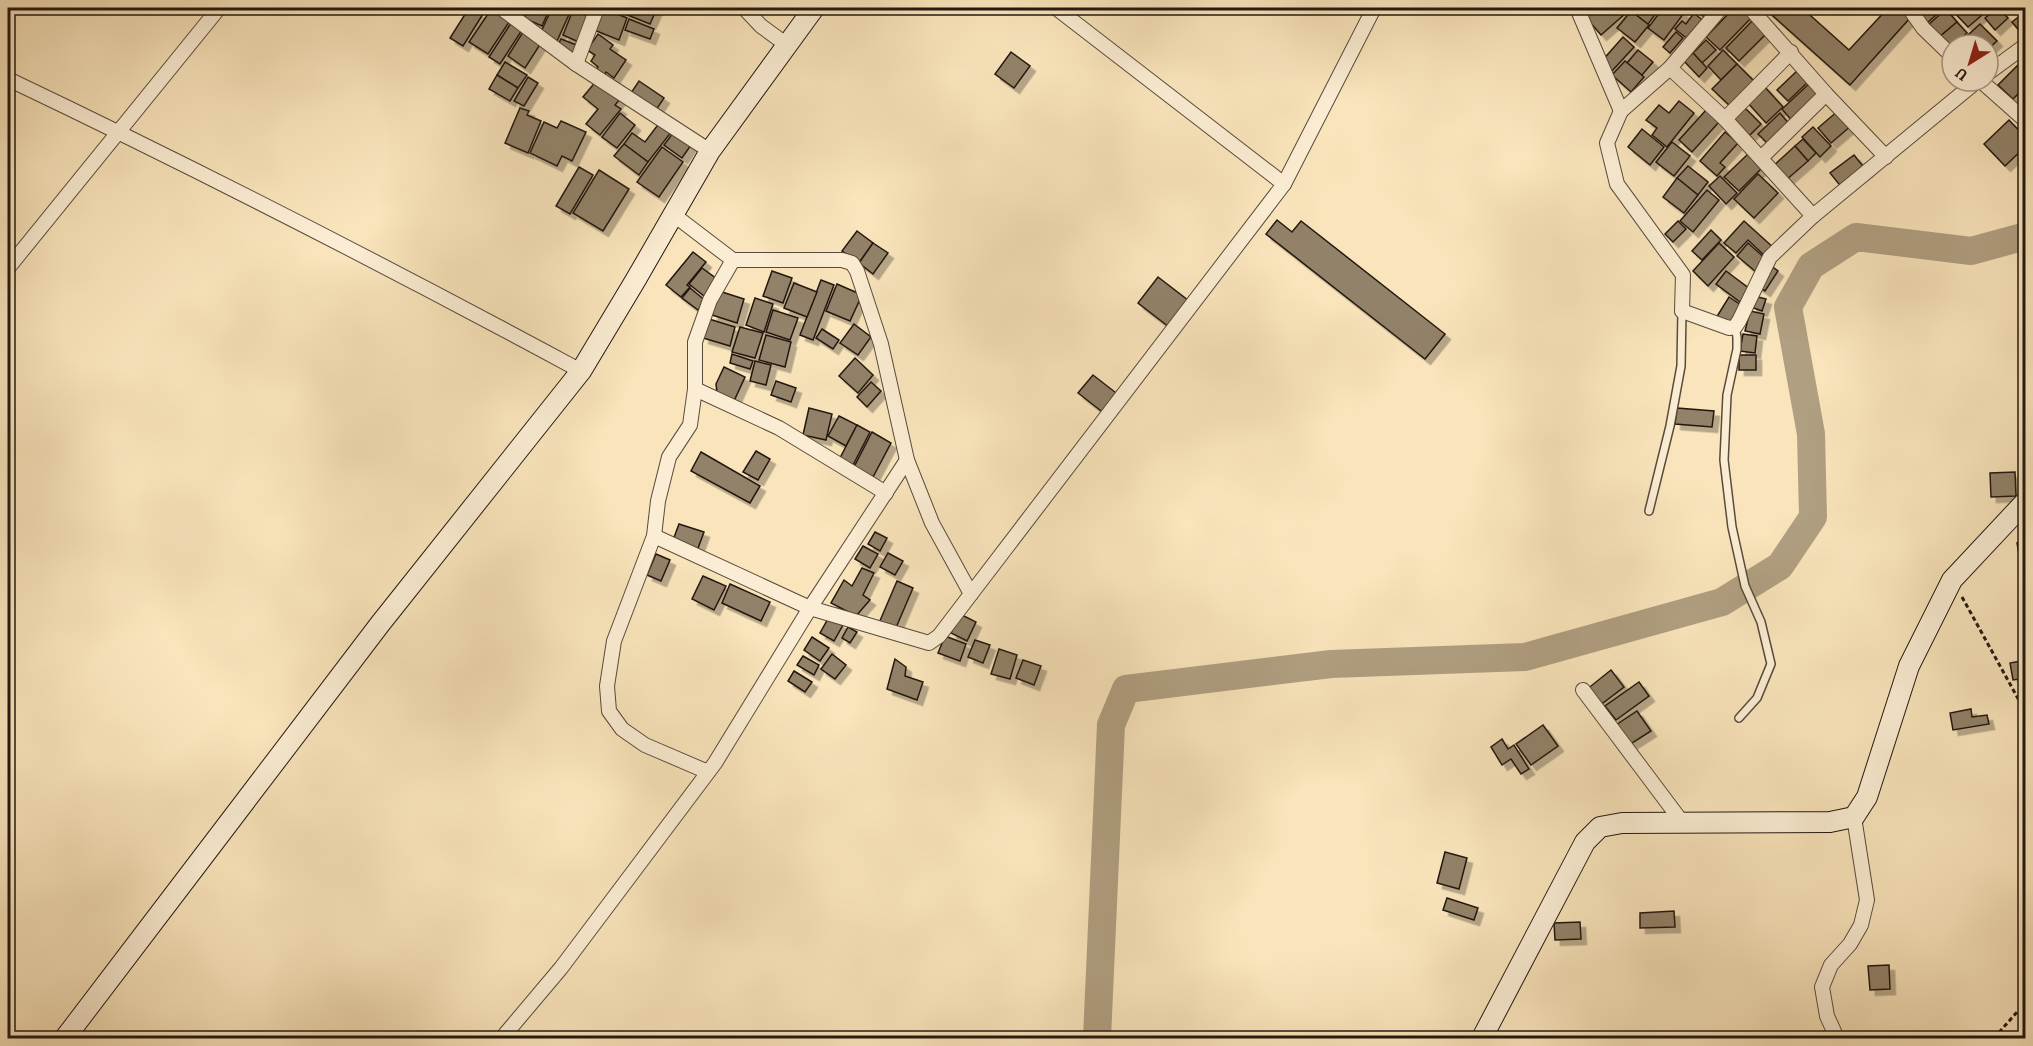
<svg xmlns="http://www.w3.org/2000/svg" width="2033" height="1046" font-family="Alegreya,serif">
	<defs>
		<filter id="shadow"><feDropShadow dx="5.5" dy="5.5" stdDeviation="0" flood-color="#0004"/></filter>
	</defs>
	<rect width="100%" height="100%" fill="#f9e4bb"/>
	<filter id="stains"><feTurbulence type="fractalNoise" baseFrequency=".00333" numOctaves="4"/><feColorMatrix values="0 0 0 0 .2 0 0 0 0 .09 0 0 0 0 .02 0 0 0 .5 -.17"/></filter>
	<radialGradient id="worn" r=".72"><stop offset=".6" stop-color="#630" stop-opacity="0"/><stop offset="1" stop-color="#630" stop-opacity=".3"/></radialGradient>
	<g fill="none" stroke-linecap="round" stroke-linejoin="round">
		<path stroke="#b09f81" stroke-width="28" d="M1097 1038 1111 725 1126 689 1331 664 1525 657 1722 602 1780 566 1813 517 1811 434 1788 307 1811 266 1856 237 1971 251 2026 236"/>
	</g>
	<g fill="#928269" stroke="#231810" stroke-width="1.5" filter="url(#shadow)">
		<path d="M469 8 483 14 463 46 450 38Z"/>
		<path d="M492 8 511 19 488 54 469 42Z"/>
		<path d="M529 8H550L542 26 524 18Z"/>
		<path d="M552 8H572L557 41 540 34Z"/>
		<path d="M602 8 627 18 619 40 594 30Z"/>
		<path d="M610 8H657L650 24Z"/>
		<path d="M1589 8H1621L1626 13 1601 35 1582 13Z"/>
		<path d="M1634 8H1660L1648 24 1631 11Z"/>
		<path d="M1663 8H1676L1684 13 1664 40 1648 28Z"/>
		<path d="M1693 8H1719L1708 20Z"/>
		<path d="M1734 8H1739L1751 18 1720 50 1706 37Z"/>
		<path d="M1764 8H1802L1849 50 1888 8H1898L1910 18 1850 85Z"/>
		<path d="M1917 8H1944L1926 24 1914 10Z"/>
		<path d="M1950 8H1986L1988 10 1968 27Z"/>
		<path d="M1998 8 2008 18 1995 30 1985 18Z"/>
		<path d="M1946 9 1957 22 1938 38 1927 26Z"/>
		<path d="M573 10 591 17 581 43 563 35Z"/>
		<path d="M1631 11 1649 25 1635 42 1617 28Z"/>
		<path d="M2026 11V39L2012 22Z"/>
		<path d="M1694 13 1706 23 1689 40 1675 29 1682 21 1686 24Z"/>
		<path d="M629 19 654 29 650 39 625 30Z"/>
		<path d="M513 20 524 27 500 64 489 57Z"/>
		<path d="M1753 20 1767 33 1739 61 1726 48Z"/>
		<path d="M1957 22 1967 33 1947 50 1938 38Z"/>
		<path d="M1980 24 1997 41 1988 49V45H1957Z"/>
		<path d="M523 32 541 43 525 68 508 56Z"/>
		<path d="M1676 32 1683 38 1670 53 1663 47Z"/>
		<path d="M598 34 613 45 610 49 626 60 614 78 606 72 603 77 595 72 598 67 591 61 595 55 587 50Z"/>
		<path d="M1623 37 1634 47 1612 71 1601 62Z"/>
		<path d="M561 39 579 46 575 54 557 47Z"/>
		<path d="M1706 40 1716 50 1702 63 1693 53Z"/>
		<path d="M1638 50 1653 62 1642 75 1627 63Z"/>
		<path d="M1723 50 1737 64 1721 80 1708 66Z"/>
		<path d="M1011 52 1030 66 1014 88 995 74Z"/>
		<path d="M1693 53 1707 68 1699 77 1684 61Z"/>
		<path d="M1625 61 1644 77 1631 92 1612 75Z"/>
		<path d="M505 62 527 75 518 88 497 75Z"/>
		<path d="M1737 64 1754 81 1730 106 1712 89Z"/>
		<path d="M2019 64 2026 70V86L2013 99 1998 85Z"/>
		<path d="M1798 70 1809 81 1788 101 1777 90Z"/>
		<path d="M497 75 518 88 510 101 489 89Z"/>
		<path d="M528 77 538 83 524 106 514 101Z"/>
		<path d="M597 80 620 99 615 105 621 109 600 135 586 124 598 109 583 97Z"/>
		<path d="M639 81 664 98 654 113 629 96Z"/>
		<path d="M1811 82 1822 93 1792 121 1782 109Z"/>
		<path d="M1764 86 1783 107 1766 123 1747 102Z"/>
		<path d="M1679 101 1694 113 1667 147 1652 135 1657 128 1646 120 1659 105 1669 113Z"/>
		<path d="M1744 107 1761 124 1746 139 1728 122Z"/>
		<path d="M520 108 529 111 527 115 541 121 528 153 505 143Z"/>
		<path d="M1706 110 1719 122 1692 152 1679 140Z"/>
		<path d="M1839 110 1852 125 1831 143 1818 128Z"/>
		<path d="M620 113 635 125 617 148 602 137Z"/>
		<path d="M1780 113 1790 125 1769 145 1758 134Z"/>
		<path d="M2009 120 2026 138V146L2005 166 1984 144Z"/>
		<path d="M561 121 586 132 572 161 562 156 557 166 530 153 544 122 557 128Z"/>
		<path d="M660 122 672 131 648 162 624 144 632 133 645 142Z"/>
		<path d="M1813 127 1831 146 1820 157 1802 137Z"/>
		<path d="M1642 129 1664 147 1650 165 1628 147Z"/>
		<path d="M1725 132 1738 143 1720 163 1725 167 1717 176 1700 161Z"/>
		<path d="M673 133 691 145 682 158 664 145Z"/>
		<path d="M1803 139 1816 153 1808 161 1795 146Z"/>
		<path d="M1672 142 1690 156 1674 176 1656 162Z"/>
		<path d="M624 144 648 162 639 175 614 156Z"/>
		<path d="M1795 146 1808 161 1785 181 1772 167Z"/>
		<path d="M662 147 683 162 659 197 637 182Z"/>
		<path d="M1748 154 1762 168 1739 191 1724 177Z"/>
		<path d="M1854 155 1867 171 1843 189 1830 173Z"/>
		<path d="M1688 166 1708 182 1698 195 1677 178Z"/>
		<path d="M579 167 593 175 570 214 556 206Z"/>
		<path d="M599 170 629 189 603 231 573 213Z"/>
		<path d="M1758 174 1778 193 1754 218 1734 199Z"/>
		<path d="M1720 176 1737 193 1726 204 1709 186Z"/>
		<path d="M1677 178 1698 195 1684 213 1663 197Z"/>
		<path d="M1707 190 1719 200 1693 232 1680 221Z"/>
		<path d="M1277 220 1292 232 1301 221 1445 334 1425 359 1266 234Z"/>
		<path d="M1678 221 1686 229 1673 242 1665 234Z"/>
		<path d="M1744 221 1775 249 1767 258 1748 240 1736 253 1724 243Z"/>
		<path d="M1711 230 1721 240 1702 260 1692 251Z"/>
		<path d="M857 231 873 243 859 263 842 251Z"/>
		<path d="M873 243 888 253 873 274 859 263Z"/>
		<path d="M1719 243 1734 257 1708 286 1693 271Z"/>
		<path d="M1748 243 1767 260 1756 272 1737 256Z"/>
		<path d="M693 252 706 262 687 285 690 287 681 297 666 285Z"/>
		<path d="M1770 265 1778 271 1765 291 1757 286Z"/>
		<path d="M702 268 717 279 704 296 689 284Z"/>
		<path d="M772 271 792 278 783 303 763 296Z"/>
		<path d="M1726 271 1750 289 1740 302 1716 284Z"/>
		<path d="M1158 277 1189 301 1169 327 1138 303Z"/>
		<path d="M821 280 834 285 813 340 800 335Z"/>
		<path d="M794 283 817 292 807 317 784 308Z"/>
		<path d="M837 284 862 295 850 321 826 311Z"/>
		<path d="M690 288 706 301 698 310 682 298Z"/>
		<path d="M719 291 744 299 737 323 712 315Z"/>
		<path d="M1754 296 1766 299 1762 311 1751 307Z"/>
		<path d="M1729 297 1741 305 1728 325 1716 318Z"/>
		<path d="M755 298 773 304 764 332 746 325Z"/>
		<path d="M773 310 798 318 790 340 766 332Z"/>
		<path d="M1750 311 1764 314 1760 334 1745 331Z"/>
		<path d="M709 319 735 327 730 346 703 338Z"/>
		<path d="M854 324 871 337 858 355 840 343Z"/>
		<path d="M740 327 763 333 755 358 732 352Z"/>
		<path d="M822 329 839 340 833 349 816 338Z"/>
		<path d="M1743 334 1757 336 1755 353 1740 351Z"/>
		<path d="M766 335 791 342 785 367 759 360Z"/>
		<path d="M732 354 753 361 750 369 730 363Z"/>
		<rect x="1739" y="355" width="17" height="15"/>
		<path d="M855 358 873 375 858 393 839 376Z"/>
		<path d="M755 361 771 365 766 385 750 381Z"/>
		<path d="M724 367 745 377 734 401 717 392 716 384Z"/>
		<path d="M1093 375 1120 396 1105 414 1078 393Z"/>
		<path d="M776 381 796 388 791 402 771 395Z"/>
		<path d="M871 382 881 391 867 407 857 397Z"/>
		<path d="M809 408 832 414 826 440 803 435Z"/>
		<path d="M1677 408 1714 411 1712 427 1675 424Z"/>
		<path d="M839 416 857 425 846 446 828 436Z"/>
		<path d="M857 425 870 432 852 467 839 460Z"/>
		<path d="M872 432 891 443 873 477 854 467Z"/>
		<path d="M756 451 770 459 758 480 743 472Z"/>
		<path d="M701 452 760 486 750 503 691 471Z"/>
		<path d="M2015 472 2016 496 1991 497 1990 473Z"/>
		<path d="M679 524 704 532 697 551 672 543Z"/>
		<path d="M875 532 887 538 880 551 868 544Z"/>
		<path d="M2026 542V554L2019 555 2017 543Z"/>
		<path d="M863 546 878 554 870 568 855 559Z"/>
		<path d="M888 553 903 561 895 575 880 567Z"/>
		<path d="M656 554 670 560 661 581 647 575Z"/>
		<path d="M862 568 874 573 863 595 870 600 856 616 831 603 844 580 852 586Z"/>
		<path d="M703 576 726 586 714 610 692 599Z"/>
		<path d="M897 581 913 588 895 630 879 623Z"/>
		<path d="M730 584 770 602 761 621 722 603Z"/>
		<path d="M960 614 976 622 967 641 951 633Z"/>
		<path d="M829 617 843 625 834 641 820 633Z"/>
		<path d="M848 627 857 632 850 643 842 638Z"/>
		<path d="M945 636 966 644 960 661 938 653Z"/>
		<path d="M812 637 829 648 820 661 804 650Z"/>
		<path d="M975 640 990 645 983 663 968 657Z"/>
		<path d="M999 649 1017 655 1010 679 991 674Z"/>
		<path d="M832 654 846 665 835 679 821 669Z"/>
		<path d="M803 656 819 665 814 675 797 665Z"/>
		<path d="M895 659 906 667 905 676 923 682 917 700 887 689Z"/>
		<path d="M1023 660 1041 666 1034 685 1016 678Z"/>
		<path d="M2026 660V678L2013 680 2010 663Z"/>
		<path d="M1611 670 1624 687 1599 706 1586 690Z"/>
		<path d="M794 671 812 682 805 692 788 681Z"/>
		<path d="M1639 682 1649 696 1616 720 1605 706Z"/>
		<path d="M1971 709 1972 717 1987 715 1989 724 1953 730 1950 713Z"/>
		<path d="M1637 711 1651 731 1629 745 1616 725Z"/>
		<path d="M1543 725 1558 746 1531 765 1516 744Z"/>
		<path d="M1502 739 1508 749 1514 745 1529 769 1521 774 1511 759 1502 765 1491 747Z"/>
		<path d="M1445 852 1467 858 1459 889 1437 883Z"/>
		<path d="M1447 898 1478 908 1474 920 1443 910Z"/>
		<path d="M1674 911 1675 927 1640 928V913Z"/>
		<path d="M1580 922 1581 939 1555 940 1554 923Z"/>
		<path d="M1889 965 1890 989 1870 990 1868 966Z"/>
	</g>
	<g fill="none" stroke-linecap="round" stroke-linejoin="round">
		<g stroke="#584b3b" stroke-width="10">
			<g id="lane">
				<path d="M1735 327 1737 337V349L1727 395 1724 460 1732 527 1745 586 1761 622 1771 664 1757 698 1739 718"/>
				<path d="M1649 511 1670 426 1681 366 1682 311"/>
			</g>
		</g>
		<g stroke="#584b3b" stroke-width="16">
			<g id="street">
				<path d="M501 8 576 64 710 151"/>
				<path d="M744 8 761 26 787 45"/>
				<path d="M1056 8 1284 184"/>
				<path d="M1577 8 1621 111"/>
				<path d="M1721 8 1670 68 1621 111 1607 143 1617 184 1683 275 1682 311 1729 328 1735 327 1739 321 1770 257 1813 216 1977 81"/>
				<path d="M1750 8 1826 94 1886 157"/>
				<path d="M1909 8 1923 28 1952 56"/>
				<path d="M576 64 597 8"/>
				<path d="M1670 68 1725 119 1813 216"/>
				<path d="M1988 73 2026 45"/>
				<path d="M8 79C201 171 392 269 581 371"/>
				<path d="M1981 81 2026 121"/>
				<path d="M1725 119 1791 52"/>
				<path d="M1761 158 1826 94"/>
				<path d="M674 215 733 260H842L852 263 857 271 881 344 907 460 932 523 971 594"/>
				<path d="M8 268 219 8"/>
				<path d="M695 389 779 428 886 493"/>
				<path d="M654 536 810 608 929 643 939 636 971 594 1284 184 1374 8"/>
				<path d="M1583 690 1682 822"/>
				<path d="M708 772 645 745 622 729 609 711 607 686 614 641 654 536 658 501 669 457 690 425 695 389V342L710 300 733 260"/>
				<path d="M502 1038 561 968 715 763 810 608 907 460"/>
				<path d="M1837 1038 1827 1016 1822 987 1831 965 1850 944 1861 925 1867 900 1854 817"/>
			</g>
		</g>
		<g stroke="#231810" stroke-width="22">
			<g id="secondary">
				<path d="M65 1038 380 624 581 371 635 281 710 151 814 8"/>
				<path d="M1482 1038 1585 842 1600 827 1622 823 1830 822 1854 817 1867 797 1909 666 1952 580 2026 501"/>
			</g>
		</g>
		<g stroke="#231810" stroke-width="3" stroke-dasharray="4.5 3" stroke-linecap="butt">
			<path d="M1962 597 2026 713"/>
			<path d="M1994 1038 2026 1002"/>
		</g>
		<use href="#lane" stroke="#fbedd3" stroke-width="7"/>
		<use href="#street" stroke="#fbedd3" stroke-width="14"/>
		<use href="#secondary" stroke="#fbedd3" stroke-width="20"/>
	</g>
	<rect width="2033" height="1046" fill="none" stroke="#f9e4bb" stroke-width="30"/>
	<rect x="9" y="9" width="2015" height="1028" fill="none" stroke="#231810" stroke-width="3"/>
	<rect x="15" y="15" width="2003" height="1016" fill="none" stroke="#231810" stroke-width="1.5"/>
	<g transform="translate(1970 63) rotate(217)"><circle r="28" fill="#fbedd3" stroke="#a59885" stroke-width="1.5"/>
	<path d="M0-4.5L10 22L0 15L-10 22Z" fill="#8f2418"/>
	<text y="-9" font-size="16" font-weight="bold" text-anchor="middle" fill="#231810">U</text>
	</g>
	<rect width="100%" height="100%" filter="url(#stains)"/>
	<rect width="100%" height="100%" fill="url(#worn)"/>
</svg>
